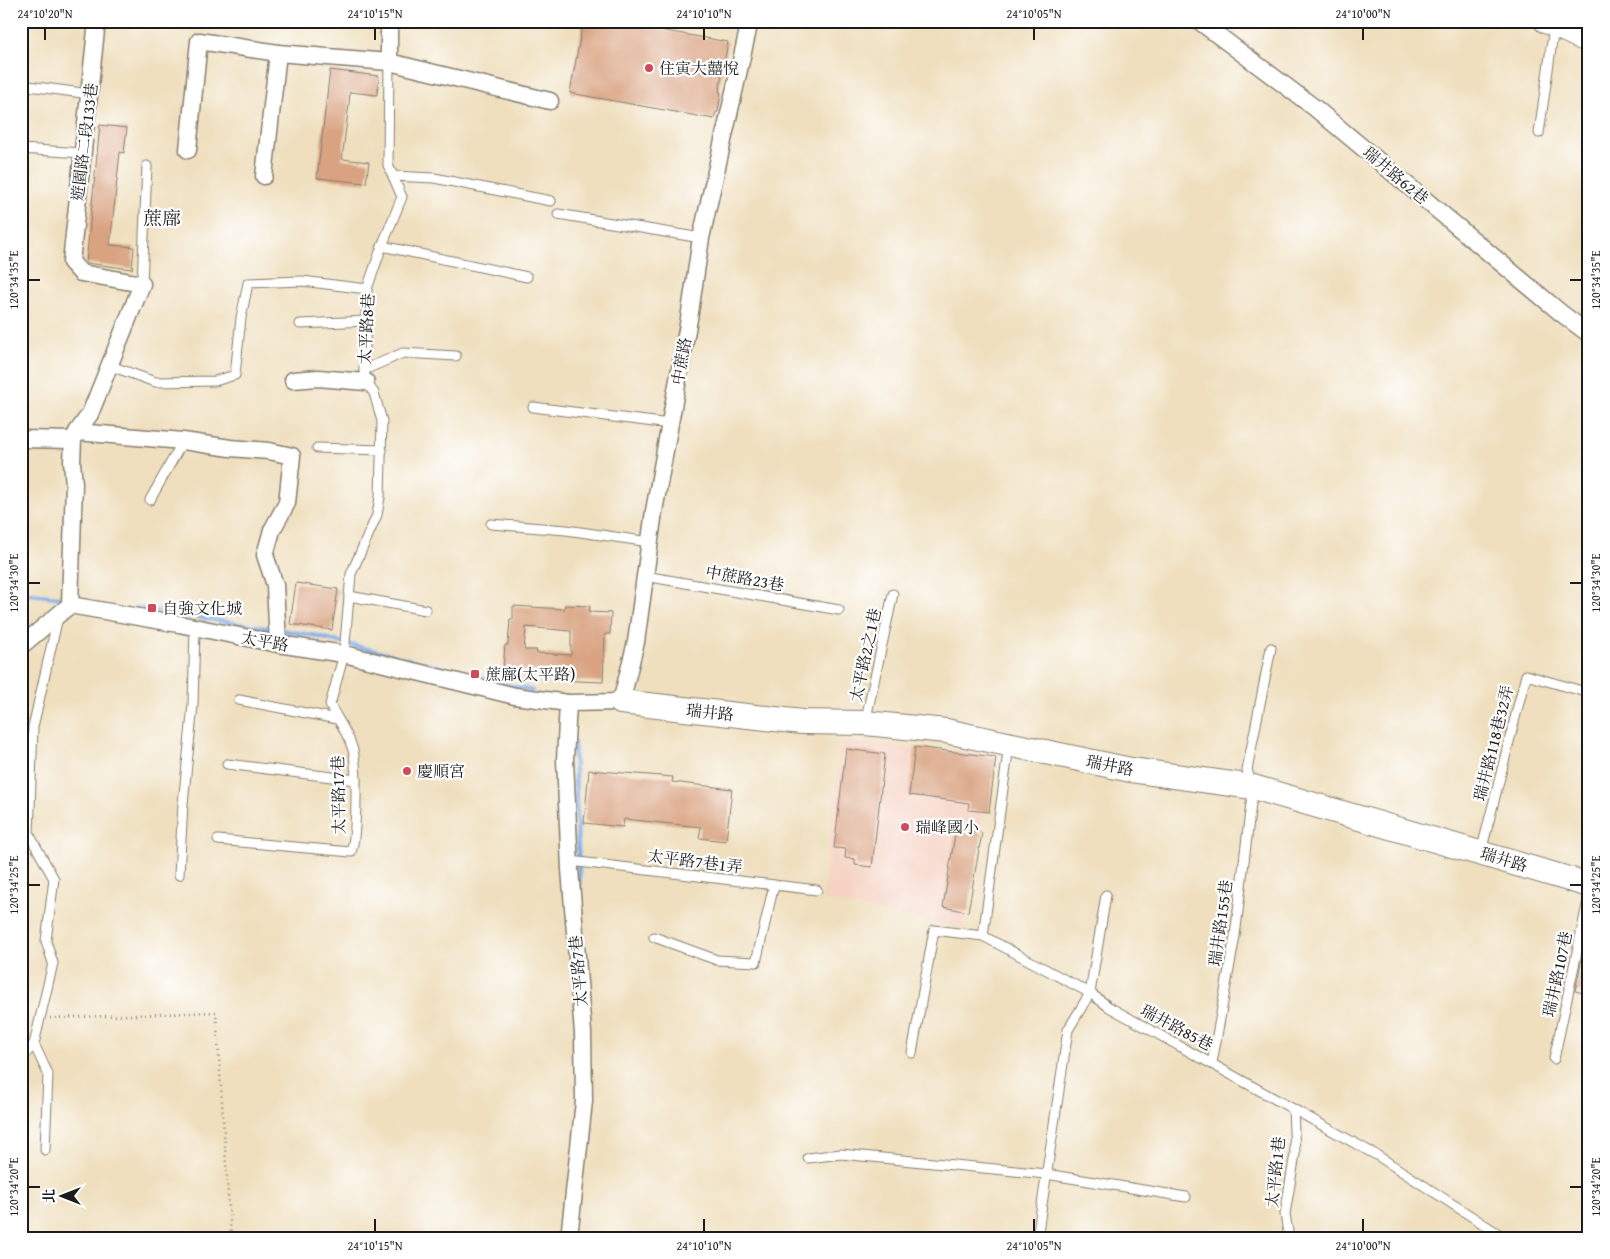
<svg xmlns="http://www.w3.org/2000/svg" width="1610" height="1259" font-family="'Gentium Book Plus','Noto Serif TC',serif">
	<rect width="100%" height="100%" fill="#fff"/>
	<filter id="ink" filterUnits="userSpaceOnUse"><feTurbulence type="fractalNoise" baseFrequency=".02" numOctaves="2"/><feDisplacementMap in="SourceGraphic" scale="10" xChannelSelector="R" yChannelSelector="G"/><feConvolveMatrix kernelMatrix="1 2 1 2 8 2 1 2 1" color-interpolation-filters="sRGB"/></filter>
	<filter id="wash" filterUnits="userSpaceOnUse"><feTurbulence type="fractalNoise" baseFrequency=".0096" numOctaves="4" result="noise"/><feDisplacementMap in="SourceGraphic" scale="20" xChannelSelector="R" yChannelSelector="G"/><feGaussianBlur stdDeviation="1.12" result="paint"/><feColorMatrix in="noise" values="0 0 0 0 0 0 0 0 0 0 0 0 0 0 0 0 0 1.4 0 .05"/><feComposite in="paint" operator="in"/></filter>
	<g filter="url(#wash)">
		<rect width="100%" height="100%" fill="#efdfbe"/>
		<path fill="#f5d2c2" d="M841 742 991 754 963 928 823 900Z"/>
		<g fill="none" stroke-linecap="round" stroke-linejoin="round">
			<g stroke="#7eace7" stroke-width="4.5">
				<path d="M21 593 67 598"/>
				<path d="M137 608 312 635 532 691"/>
				<path d="M574 743 580 900"/>
			</g>
		</g>
		<g id="blocks">
			<g fill="#d9a280" fill-rule="evenodd">
				<path d="M583 21H610L728 42 719 92H721L718 112H716L714 119 570 93Z"/>
				<path d="M330 70 379 76 377 95 350 92 349 104 342 159 369 162 366 183 317 178Z"/>
				<path d="M100 125 127 128 124 153 120 152 110 245 134 247 132 269 86 263Z"/>
				<path d="M296 583 338 589 332 630 290 624Z"/>
				<path d="M565 605 590 606 589 612 611 613 610 634H605L603 682 555 680V672L503 669 505 645H508L510 619H513V606L564 609ZM526 627 571 631V655L536 653 537 650H524Z"/>
				<path d="M915 747 996 757 989 812 968 810 969 803 909 795Z"/>
				<path d="M846 749 885 754 872 867 855 865V859L845 858 846 849 834 848Z"/>
				<path d="M589 770 673 777 672 782 732 789 726 841 699 838 701 827 624 819 623 827 584 823Z"/>
				<path d="M956 828 982 833 968 912 943 907Z"/>
				<path d="M1584 950 1589 951V994L1575 991Z"/>
			</g>
		</g>
	</g>
	<g filter="url(#ink)">
		<use href="#blocks" fill-opacity="0" stroke="#867e6d" stroke-width="1"/>
		<g fill="none" stroke-linecap="round" stroke-linejoin="round">
			<g stroke="#867e6d" stroke-width="11">
				<g id="lane">
					<path d="M21 85 90 94"/>
					<path d="M1539 133 1554 27"/>
					<path d="M21 149 82 153"/>
					<path d="M393 176 434 178 551 201"/>
					<path d="M558 214 701 238"/>
					<path d="M382 246 527 277"/>
					<path d="M142 284 147 166"/>
					<path d="M300 324 367 321"/>
					<path d="M111 366 155 382 215 381 235 375 241 318 248 283 302 281 367 289"/>
					<path d="M364 370 403 353 456 356"/>
					<path d="M533 407 670 424"/>
					<path d="M317 448 382 450"/>
					<path d="M150 500 183 441"/>
					<path d="M491 524 566 530 650 542"/>
					<path d="M645 576 839 610"/>
					<path d="M349 596 426 610"/>
					<path d="M239 700 337 719"/>
					<path d="M865 723 893 594"/>
					<path d="M227 764 356 780"/>
					<path d="M218 840 351 852C357 835 358 763 352 747 347 732 337 718 330 705L344 654 351 574 377 515 380 497 382 421 374 393 366 382 364 370 367 289 382 246 402 197 388 165 389 62"/>
					<path d="M1481 852 1526 675 1589 693"/>
					<path d="M570 861 817 890"/>
					<path d="M179 875 183 804 193 705 195 628"/>
					<path d="M983 936 1009 745"/>
					<path d="M654 937 717 960 756 962 774 885"/>
					<path d="M912 1053 934 930 983 936 1090 993 1109 1007 1378 1156 1505 1238"/>
					<path d="M21 1059 34 1044"/>
					<path d="M1554 1059 1589 896"/>
					<path d="M1212 1063 1235 936 1253 787 1247 770 1271 648"/>
					<path d="M45 1150 48 1074 34 1044 53 963 46 941 54 879 29 834 33 727 58 617"/>
					<path d="M808 1158 841 1154 1046 1174 1186 1197"/>
					<path d="M1037 1238 1068 1030 1090 993 1106 895"/>
					<path d="M1289 1238 1285 1214 1295 1154 1293 1109"/>
				</g>
			</g>
			<g stroke="#867e6d" stroke-width="19">
				<g id="street">
					<path d="M1199 21 1315 108 1561 313 1589 334"/>
					<path d="M389 62V21"/>
					<path d="M188 150 199 41 278 53 389 62 550 101"/>
					<path d="M264 176 278 53"/>
					<path d="M293 380 318 378 366 382"/>
					<path d="M77 432 183 441 230 448 269 451 292 456 287 503 272 530 265 555 275 585 278 644"/>
					<path d="M21 439 73 440"/>
					<path d="M70 605 179 624 278 644 344 654 515 696 568 703 621 702 636 642 654 511 689 319 701 238 750 21"/>
					<path d="M70 605 74 484 72 462 73 440 77 432 90 414 142 284 81 273 71 262 97 21"/>
					<path d="M21 646 70 605"/>
					<path d="M568 703 565 760 570 869 583 1033 584 1101 569 1238"/>
				</g>
			</g>
			<g stroke="#867e6d" stroke-width="26">
				<g id="secondary">
					<path d="M1546 21 1589 41"/>
					<path d="M621 702 802 722 865 723 946 731 1131 770 1253 787 1589 885"/>
				</g>
			</g>
			<path stroke="#867e6d" stroke-width="2.5" stroke-dasharray="1 4" stroke-linecap="butt" d="M50 1018 216 1012 231 1238"/>
			<use href="#lane" stroke="#fff" stroke-width="9"/>
			<use href="#street" stroke="#fff" stroke-width="16"/>
			<use href="#secondary" stroke="#fff" stroke-width="24"/>
		</g>
	</g>
	<path fill="none" stroke="#1c1c1c" stroke-width="2" d="M45 28V40M375 28V40M704 28V40M1034 28V40M1363 28V40M28 280H40M1570 280H1582M28 583H40M1570 583H1582M28 885H40M1570 885H1582M28 1187H40M1570 1187H1582M375 1219V1232M704 1219V1232M1034 1219V1232M1363 1219V1232"/>
	<g fill="#d1495b" stroke="#fff" stroke-width="2">
		<circle cx="649" cy="68" r="5"/>
		<rect x="147" y="603" width="10" height="10" rx="2.5"/>
		<rect x="470" y="669" width="10" height="10" rx="2.5"/>
		<circle cx="407" cy="771" r="5"/>
		<circle cx="905" cy="827" r="5"/>
	</g>
	<g text-anchor="middle" stroke-width="4.5" stroke-linejoin="round" paint-order="stroke">
		<g font-size="16" fill="#1c1c1c" stroke="#fff" text-anchor="start">
			<text x="659" y="74">住寅大囍悅</text>
			<text x="162" y="614">自強文化城</text>
			<text x="485" y="680">蔗廍(太平路)</text>
			<text x="417" y="777">慶順宮</text>
			<text x="915" y="833">瑞峰國小</text>
		</g>
		<g font-size="16" fill="#1c1c1c" stroke="#fff">
			<text transform="translate(84 142) rotate(-83)" y="6">遊園路二段133巷</text>
			<text transform="translate(1396 175) rotate(40)" y="6">瑞井路62巷</text>
			<text transform="translate(366 329) rotate(-87)" y="6">太平路8巷</text>
			<text transform="translate(681 361) rotate(-80)" y="6">中蔗路</text>
			<text transform="translate(745 578) rotate(10)" y="6">中蔗路23巷</text>
			<text transform="translate(265 641) rotate(10)" y="6">太平路</text>
			<text transform="translate(865 655) rotate(-78)" y="6">太平路2之1巷</text>
			<text transform="translate(710 712) rotate(6)" y="6">瑞井路</text>
			<text transform="translate(1493 743) rotate(-76)" y="6">瑞井路118巷32弄</text>
			<text transform="translate(1110 765) rotate(11)" y="6">瑞井路</text>
			<text transform="translate(338 795) rotate(-91)" y="6">太平路17巷</text>
			<text transform="translate(1504 859) rotate(17)" y="6">瑞井路</text>
			<text transform="translate(695 861) rotate(7)" y="6">太平路7巷1弄</text>
			<text transform="translate(1220 923) rotate(-82)" y="6">瑞井路155巷</text>
			<text transform="translate(578 971) rotate(-95)" y="6">太平路7巷</text>
			<text transform="translate(1557 974) rotate(-78)" y="6">瑞井路107巷</text>
			<text transform="translate(1177 1027) rotate(28)" y="6">瑞井路85巷</text>
			<text transform="translate(1275 1172) rotate(-84)" y="6">太平路1巷</text>
		</g>
		<g font-size="19" fill="#1c1c1c" stroke="#fff">
			<text x="162" y="225">蔗廍</text>
		</g>
	</g>
	<rect width="1610" height="1259" fill="none" stroke="#fff" stroke-width="55"/>
	<g transform="translate(62 1196) rotate(270)" stroke="#ffffff" stroke-width="4" paint-order="stroke">
	<path d="M0-4L9 19L0 12L-9 19Z" fill="#1c1c1c"/>
	<text y="-8" font-size="14" font-weight="bold" text-anchor="middle" fill="#1c1c1c">北</text>
	</g>
	<rect x="28" y="28" width="1554" height="1204" fill="none" stroke="#1c1c1c" stroke-width="2"/>
	<g font-size="12" text-anchor="middle" fill="#1c1c1c">
		<text x="45" y="18">24°10'20"N</text>
		<text x="375" y="18">24°10'15"N</text>
		<text x="704" y="18">24°10'10"N</text>
		<text x="1034" y="18">24°10'05"N</text>
		<text x="1363" y="18">24°10'00"N</text>
		<text transform="translate(1596 280) rotate(-90)" y="4">120°34'35"E</text>
		<text transform="translate(14 280) rotate(-90)" y="4">120°34'35"E</text>
		<text transform="translate(1596 583) rotate(-90)" y="4">120°34'30"E</text>
		<text transform="translate(14 583) rotate(-90)" y="4">120°34'30"E</text>
		<text transform="translate(1596 885) rotate(-90)" y="4">120°34'25"E</text>
		<text transform="translate(14 885) rotate(-90)" y="4">120°34'25"E</text>
		<text transform="translate(1596 1187) rotate(-90)" y="4">120°34'20"E</text>
		<text transform="translate(14 1187) rotate(-90)" y="4">120°34'20"E</text>
		<text x="375" y="1250">24°10'15"N</text>
		<text x="704" y="1250">24°10'10"N</text>
		<text x="1034" y="1250">24°10'05"N</text>
		<text x="1363" y="1250">24°10'00"N</text>
	</g>
</svg>
